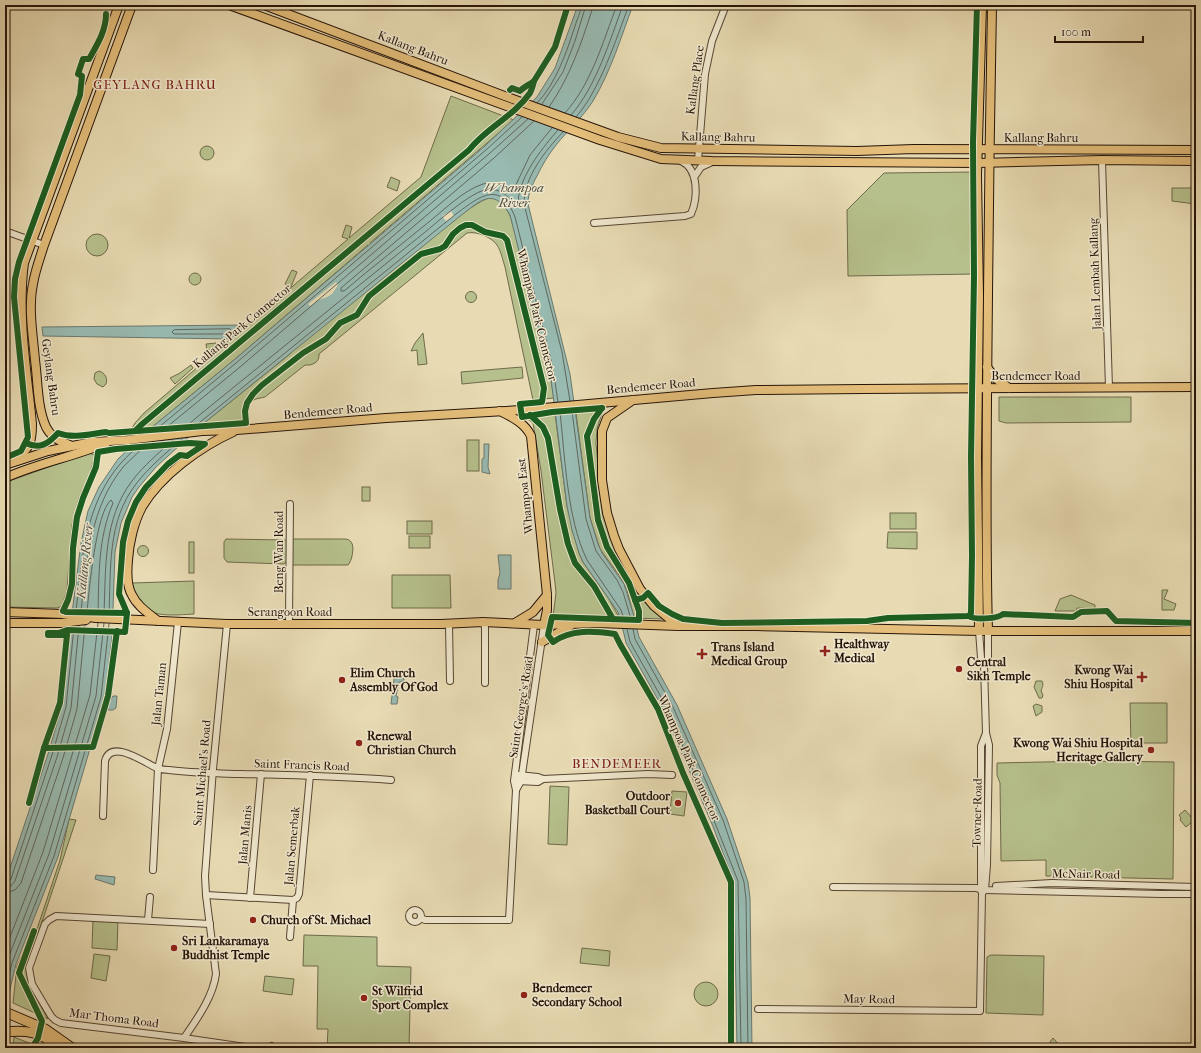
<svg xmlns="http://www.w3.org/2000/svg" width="1201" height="1053" font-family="'IM FELL French Canon',serif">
	<rect width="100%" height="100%" fill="#e8dbb3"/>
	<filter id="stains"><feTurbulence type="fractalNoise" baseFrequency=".005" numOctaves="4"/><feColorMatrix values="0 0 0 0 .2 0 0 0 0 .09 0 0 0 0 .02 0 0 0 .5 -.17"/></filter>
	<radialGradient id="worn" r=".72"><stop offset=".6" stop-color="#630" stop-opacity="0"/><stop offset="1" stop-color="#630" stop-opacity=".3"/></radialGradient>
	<g fill="#b6c08c" stroke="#6e6a4a">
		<path d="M451 96 514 120 370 243 392 270C408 258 475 199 490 198 501 197 507 209 511 218L549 369 554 398 533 400 505 267C500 251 500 242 483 235 478 233 472 232 467 233L319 354C320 362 312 366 305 365L265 397 256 399 251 401 248 407V420L203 424 290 354 368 245 234 360 151 428 131 430 135 423 144 413 348 239 342 237 346 225 352 227 349 238 421 177Z"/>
		<circle cx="207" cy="153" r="7"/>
		<path d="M974 172 976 274 848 276 847 210 884 173Z"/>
		<path d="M391 177 400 181 397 191 387 187Z"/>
		<path d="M1172 188H1196V204L1172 201Z"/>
		<circle cx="97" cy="245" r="11"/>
		<path d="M292 270 297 272 291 287 285 284Z"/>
		<circle cx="195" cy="279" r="6"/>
		<circle cx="471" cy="297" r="5.5"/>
		<path d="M423 333 427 364 418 365 417 350 411 351 415 343Z"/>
		<path d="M216 343 217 349 207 350 206 344Z"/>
		<path d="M191 365 193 368 175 384 170 378 180 373Z"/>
		<path d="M522 367 523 378 462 384 461 372Z"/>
		<path d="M99 371C105 373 108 378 106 384L103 387 97 384 94 379 95 373Z"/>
		<path d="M999 397H1131V422L1006 423 999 421Z"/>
		<path d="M603 410 597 429 596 443 599 478 609 530 658 614 663 619 634 618 627 590 621 578 600 549 590 518 576 413Z"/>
		<path d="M555 414 567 506 579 553 583 562 609 599 619 617H553L556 593 555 583 541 471 533 423 526 418Z"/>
		<rect x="467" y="440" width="12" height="31"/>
		<path d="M88 453 95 455 90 474 79 498 72 525 67 590 62 606 57 608 5 607V485L12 480Z"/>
		<rect x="362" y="487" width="8" height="14"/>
		<rect x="890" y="513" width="26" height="16"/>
		<rect x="407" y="521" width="25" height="13"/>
		<path d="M888 532H917V549L887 548Z"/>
		<rect x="409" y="536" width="21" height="12"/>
		<path d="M226 539 286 540 289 543 288 560 284 564 227 562 224 558V542Z"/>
		<path d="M292 539H345C347 539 350 540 351 542 355 546 352 561 348 565H292Z"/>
		<rect x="189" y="542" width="5" height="31"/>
		<circle cx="143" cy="551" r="5.5"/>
		<path d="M392 575H450L451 608H392Z"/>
		<path d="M194 581V614C175 615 146 619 136 599 134 594 133 588 132 583Z"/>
		<path d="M1162 590H1168L1164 599 1176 604 1174 610H1162Z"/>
		<path d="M1071 595 1095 605V609L1077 608 1076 611H1055L1060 599Z"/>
		<path d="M1036 681H1042C1044 685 1042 688 1041 691L1043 695 1042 698H1039L1034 687Z"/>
		<path d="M1130 703H1167V743H1131Z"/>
		<path d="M1036 704 1042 706V712L1036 716 1033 706Z"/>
		<path d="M1088 761 1174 762 1173 879 1046 876V860L1001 861 1000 783 997 775V763Z"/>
		<path d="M550 786 569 787 567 845 548 844Z"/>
		<path d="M672 791 687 792 684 816 670 814Z"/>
		<path d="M1185 810 1194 820 1186 827 1180 820 1181 818 1179 815Z"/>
		<path d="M69 819 76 820 38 934 36 932 60 860Z"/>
		<path d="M93 920 118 921 117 950 92 948Z"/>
		<path d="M32 932 37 939 26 967 28 983 48 1019 13 1003 17 966Z"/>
		<path d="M304 935 377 937V966L411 967 409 1048H327L328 1029H317L318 966H303Z"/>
		<path d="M582 948 610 951 609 966 580 963Z"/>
		<path d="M94 954 110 956 106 981 91 978Z"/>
		<path d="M991 955 1044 956 1043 1015 986 1013 987 957Z"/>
		<path d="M265 976 294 979 292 995 263 991Z"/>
		<circle cx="706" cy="994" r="12"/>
		<path d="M14 1037 34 1045 37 1048H13Z"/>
		<path d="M1053 1038 1062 1048H1052L1050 1042Z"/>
	</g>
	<g fill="#98bab1" stroke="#6a786e">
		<path d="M578 5H633C621 37 611 71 593 101 583 117 568 130 556 145 549 154 542 165 537 176 532 185 528 193 528 204L570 374 590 518 598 544 602 553 624 584 633 613 639 637 677 705 727 819 748 882 750 898 752 1048H737L734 882 712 824 661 705 626 643 624 634 618 612 583 562 579 553 572 530 567 506 551 379 510 215C493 185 479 202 459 217L203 424 156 467 139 487 132 497 121 523 115 552 112 637 105 698 58 857 16 964 10 989 7 1022V1048H5V883L48 754 62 706 65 668 81 543 88 511 99 487 118 459 151 428 234 360 485 146 537 97 555 68Z"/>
		<path d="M247 325 231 339 43 336 42 327Z"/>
		<path d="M484 444H489L488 467 490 474 482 472V459L484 458Z"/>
		<path d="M498 555H511V589H498V580L500 573Z"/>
		<path d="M396 671 401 674 400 677 404 679V681L399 682 396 696 398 697 397 704H391L395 672Z"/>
		<path d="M113 696H117L116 708 113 710H108V704Z"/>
		<path d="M96 875 115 877 114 885 95 879Z"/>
	</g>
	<g fill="#e8dbb3">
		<path d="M451 211 454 216 446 221 442 216Z"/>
		<path d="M336 282 338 285 332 294 327 297 319 300 310 306 308 304Z"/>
		<path d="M70 610 115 611 114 633 68 632Z"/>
	</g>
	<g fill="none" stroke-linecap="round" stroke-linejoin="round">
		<g stroke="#5f675d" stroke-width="1">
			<path d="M537 103C556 84 567 51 575 26 577 19 581 12 581 5"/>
			<path d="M542 104 563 72 575 41 586 5"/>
			<path d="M549 107C570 77 581 44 592 10V5"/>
			<path d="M565 113C592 83 603 41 617 5"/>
			<path d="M571 115C596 87 610 40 623 5"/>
			<path d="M576 117C600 90 616 39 629 5"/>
			<path d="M534 121 494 158 341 288V291H344C372 267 401 245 430 221 445 209 464 190 483 184 493 181 503 185 511 191H513L530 155 552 128"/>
			<path d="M563 132C545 151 524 177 524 204L562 352 570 401"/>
			<path d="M230 329 232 332 229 334H174L172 332 174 330Z"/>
			<path d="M572 411 586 519 596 551 617 580 623 592 631 619"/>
			<path d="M560 412C565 457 567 519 587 560L621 610 624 619"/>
			<path d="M194 427 456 214C479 197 500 179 515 217L553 368 558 402"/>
			<path d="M185 428 197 417C270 358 342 299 414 241 431 228 467 194 485 190 499 187 509 196 515 206H518C519 202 518 198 519 194 524 171 543 147 558 130"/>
			<path d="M162 431 240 367 490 153 528 119"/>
			<path d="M153 432 236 363 487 149 522 117"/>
			<path d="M76 611C82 559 85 504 121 463 127 456 134 450 141 444"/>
			<path d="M81 611C87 560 90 507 124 466 132 458 141 450 149 442"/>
			<path d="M87 612C89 591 96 512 111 500L113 503C98 538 99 575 98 613"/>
			<path d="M104 613C106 568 103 519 132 481 144 465 159 453 173 440"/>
			<path d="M109 614C111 569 107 521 136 484 149 467 166 453 182 439"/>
			<path d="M627 629 630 642 665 704 715 823 738 881 741 1048"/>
			<path d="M633 629 635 639 673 707 723 820 744 882 746 899 748 1048"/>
			<path d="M5 882 8 881 11 879 52 755 66 707 74 627"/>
			<path d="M5 887 11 886 15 881 57 757 71 708 79 626"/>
			<path d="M5 893 15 890 21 883 63 758 77 709 85 625"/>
			<path d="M5 950 43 852 90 695 98 623"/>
			<path d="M5 971 7 961 49 854 96 696 104 623"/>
			<path d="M5 1004 6 988 12 963 54 856 101 697 109 624"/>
		</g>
		<g stroke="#564634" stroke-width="8">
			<g id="minor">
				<path d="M698 160 705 74 712 41 726 5"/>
				<path d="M1102 160 1109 388"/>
				<path d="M695 176 701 167 712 162"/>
				<path d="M594 223 685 216 691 214C698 198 699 169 681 161"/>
				<path d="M5 231 44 245"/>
				<path d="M483 622 485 627V683"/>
				<path d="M289 623 290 504"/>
				<path d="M449 624 450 681"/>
				<path d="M979 631 981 658 984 665 986 733 989 745 987 865 985 890 982 893"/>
				<path d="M984 665 988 659V631"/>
				<path d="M518 775 538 777 543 779 648 774 672 775"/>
				<path d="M517 781 538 782 543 779"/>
				<path d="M516 790 521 781 544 625"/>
				<path d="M103 816 105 761C111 738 145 763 157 768 160 769 165 770 169 770 192 773 215 773 239 774 289 775 340 776 391 780"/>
				<path d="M153 870 158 769 167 729 178 622"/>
				<path d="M996 886 1052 883 1196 887"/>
				<path d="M833 887 976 888 985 890 1162 894H1196"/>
				<path d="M206 895 293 900 297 898 299 894 310 775"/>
				<path d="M250 898 261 774"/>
				<circle cx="415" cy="916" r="6"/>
				<path d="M421 918 425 920H509L516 790 514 781 534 625"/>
				<path d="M148 920 150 897"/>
				<path d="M210 924 56 916 49 920 45 924 29 968 32 984 51 1016 55 1020 61 1023 184 1038 252 1048"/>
				<path d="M290 937 293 900"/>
				<path d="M758 1009 980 1011 982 893 981 890V746L986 733"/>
				<path d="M184 1038C197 1019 213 997 216 974L206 895 205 876 213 769 227 624"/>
				<path d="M271 1048 272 1046"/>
			</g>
		</g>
		<g stroke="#261409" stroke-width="10">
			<g id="major">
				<path d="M229 5 600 140 661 159 712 161 978 163 1102 160 1196 161"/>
				<path d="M264 5 510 98 618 137 661 148 857 151 914 149 1196 150"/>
				<path d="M987 367 995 378 1009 388"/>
				<path d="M633 400 607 418 602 431V480L607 513 614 536 619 549 640 589 654 606 678 626"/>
				<path d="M500 411C512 417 525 423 531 436L547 595V610L544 625"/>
				<path d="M70 445C60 442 51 437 46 427 37 407 38 382 35 360 33 336 28 308 33 284 35 271 40 258 44 245L132 5"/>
				<path d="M15 460C30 448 32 443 32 424 27 372 17 315 24 263L119 5"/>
				<path d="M5 465 48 451 92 442 128 440 202 431 237 430 386 418 521 410 713 393 756 390 862 389 1196 387"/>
				<path d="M5 478C38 463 73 457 106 443"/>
				<path d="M5 612 63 614 96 618 227 624H441L483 622 544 625 597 623 678 626H756L979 631H1196"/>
				<path d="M158 621C148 613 137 606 132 595 126 585 127 571 128 560 129 543 134 522 142 507 161 475 200 447 233 432"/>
				<path d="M5 623H62L86 620"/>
				<path d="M515 623 533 612 547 595"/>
				<path d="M979 631 977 457 979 296 977 175 982 5"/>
				<path d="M988 631C985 519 987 407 988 294 989 198 990 101 992 5"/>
				<path d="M542 642 570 626"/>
			</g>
		</g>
		<g stroke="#261409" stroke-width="11">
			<g id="highway">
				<path d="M5 1012 45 1029 72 1048"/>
				<path d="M5 1032C25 1030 43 1031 57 1048"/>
			</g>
		</g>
		<use href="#minor" stroke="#f0e8ce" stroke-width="6"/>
		<use href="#major" stroke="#e4be7a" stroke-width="8"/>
		<use href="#highway" stroke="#e4be7a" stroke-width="9"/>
		<g stroke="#f0e8ce" stroke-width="8">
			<g id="cycleway">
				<path d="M510 90 512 88 520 91C525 86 529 85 534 81L555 47 568 5"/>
				<path d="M602 408 594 419 587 436 598 520 607 547 629 583 639 611V620L552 617 548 635 553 642C571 629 594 631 615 634L620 644 658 709 683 773 731 882V1048"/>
				<path d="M530 415 543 427 548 438 560 509 568 544 575 563 594 586 613 619"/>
				<path d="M135 431 141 425 469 150C486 128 514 116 530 93 532 89 533 85 534 81"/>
				<path d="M26 443C40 450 49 443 58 433 73 439 90 434 106 432L109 433 246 423 245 411 247 403 253 394 262 385 303 353 326 339 340 323 357 315 369 296 421 254 440 249 445 246 453 234 460 228 466 225H472L485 232 503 236 507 240 544 388 542 402 520 404 522 417 552 412 602 408"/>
				<path d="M5 458 21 451 28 437 14 297 15 279 19 262 80 95 82 76 78 74 83 59H89C97 45 106 31 106 14"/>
				<path d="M635 600 643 598 648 593 659 606 672 614 683 619 722 623 867 621 888 618 969 616 971 613 972 556 971 457 974 276 973 142 977 5"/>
				<path d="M63 611 68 600 72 584 73 548 77 517 83 498 96 467 98 452 116 449 190 443 205 444 187 456 180 455 168 464 146 487 136 502 128 521 123 542 119 594 127 613 66 612"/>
				<path d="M969 616C974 620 998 619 1003 614L1073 617 1081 612 1107 611 1116 621 1196 623"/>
				<path d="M44 748 93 747 108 696 117 631"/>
				<path d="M29 803 44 748 60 703 67 635H48V633H59L67 630 125 632 127 613"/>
				<path d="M32 1048 38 1038 42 1021 19 973 34 931"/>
			</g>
		</g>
		<use href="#cycleway" stroke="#1b5e20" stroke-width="6"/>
	</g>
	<g fill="#8f2418" stroke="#f0e8ce" stroke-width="1.5">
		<path d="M823 645h4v4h4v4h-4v4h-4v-4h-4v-4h4z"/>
		<path d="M700 648h4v4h4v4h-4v4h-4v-4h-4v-4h4z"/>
		<circle cx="959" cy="669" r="4"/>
		<path d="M1140 671h4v4h4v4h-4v4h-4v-4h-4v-4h4z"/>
		<circle cx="342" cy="680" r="4"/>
		<circle cx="359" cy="743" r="4"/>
		<circle cx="1151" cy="750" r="4"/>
		<circle cx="678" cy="803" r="4"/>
		<circle cx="253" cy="920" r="4"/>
		<circle cx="174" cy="948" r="4"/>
		<circle cx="524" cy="995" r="4"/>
		<circle cx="364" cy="998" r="4"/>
	</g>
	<g text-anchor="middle" stroke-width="3" stroke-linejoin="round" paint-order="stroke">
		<g font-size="12" fill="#261409" stroke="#f0e8ce">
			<text transform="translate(413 48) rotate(21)" y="4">Kallang Bahru</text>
			<text transform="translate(695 80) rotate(-82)" y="4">Kallang Place</text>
			<text transform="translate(718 137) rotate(1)" y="4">Kallang Bahru</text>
			<text x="1041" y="142">Kallang Bahru</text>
			<text transform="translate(1095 274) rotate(-92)" y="4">Jalan Lembah Kallang</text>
			<text transform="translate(537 315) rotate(76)" y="4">Whampoa Park Connector</text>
			<text transform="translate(242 326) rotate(-40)" y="4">Kallang Park Connector</text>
			<text x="1036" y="380">Bendemeer Road</text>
			<text transform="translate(51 377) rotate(82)" y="4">Geylang Bahru</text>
			<text transform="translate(651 386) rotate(-5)" y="4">Bendemeer Road</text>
			<text transform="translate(328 411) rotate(-5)" y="4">Bendemeer Road</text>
			<text transform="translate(525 496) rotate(-96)" y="4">Whampoa East</text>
			<text transform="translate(279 552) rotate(-90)" y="4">Beng Wan Road</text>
			<text x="290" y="616">Serangoon Road</text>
			<text transform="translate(159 694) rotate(-84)" y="4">Jalan Taman</text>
			<text transform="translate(521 707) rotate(-81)" y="4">Saint George's Road</text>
			<text transform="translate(689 758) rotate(66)" y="4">Whampoa Park Connector</text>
			<text transform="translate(302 765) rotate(2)" y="4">Saint Francis Road</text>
			<text transform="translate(202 773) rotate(-85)" y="4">Saint Michael's Road</text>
			<text transform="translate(977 813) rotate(-89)" y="4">Towner Road</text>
			<text transform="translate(245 835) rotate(-85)" y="4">Jalan Manis</text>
			<text transform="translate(292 846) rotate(-85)" y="4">Jalan Semerbak</text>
			<text transform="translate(1086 874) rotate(1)" y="4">McNair Road</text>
			<text transform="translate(869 999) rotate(1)" y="4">May Road</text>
			<text transform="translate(114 1018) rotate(7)" y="4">Mar Thoma Road</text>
		</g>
		<g font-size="12" font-weight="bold" fill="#261409" stroke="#f0e8ce" text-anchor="start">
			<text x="834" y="648">Healthway<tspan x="834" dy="14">Medical</tspan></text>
			<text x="711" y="651">Trans Island<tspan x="711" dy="14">Medical Group</tspan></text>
			<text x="967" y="666">Central<tspan x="967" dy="14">Sikh Temple</tspan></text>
			<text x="1133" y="674" text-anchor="end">Kwong Wai<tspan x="1133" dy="14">Shiu Hospital</tspan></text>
			<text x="350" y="677">Elim Church<tspan x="350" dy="14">Assembly Of God</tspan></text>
			<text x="367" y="740">Renewal<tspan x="367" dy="14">Christian Church</tspan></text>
			<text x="1143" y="747" text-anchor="end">Kwong Wai Shiu Hospital<tspan x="1143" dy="14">Heritage Gallery</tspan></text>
			<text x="670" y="800" text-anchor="end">Outdoor<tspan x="670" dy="14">Basketball Court</tspan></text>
			<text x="261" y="924">Church of St. Michael</text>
			<text x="182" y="945">Sri Lankaramaya<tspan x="182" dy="14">Buddhist Temple</tspan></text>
			<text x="532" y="992">Bendemeer<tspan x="532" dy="14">Secondary School</tspan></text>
			<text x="372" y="995">St Wilfrid<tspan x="372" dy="14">Sport Complex</tspan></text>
		</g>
		<g font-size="13" letter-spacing="1" fill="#7a1f14" stroke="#f0e8ce">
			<text x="155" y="89">GEYLANG BAHRU</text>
			<text x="617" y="768">BENDEMEER</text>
		</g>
		<g font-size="13" font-style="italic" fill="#4e4e44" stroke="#f0e8ce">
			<text x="514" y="192">Whampoa<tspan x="514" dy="15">River</tspan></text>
			<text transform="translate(84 561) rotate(-84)" y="5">Kallang River</text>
		</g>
	</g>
	<rect width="1201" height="1053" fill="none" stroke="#e8dbb3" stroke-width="20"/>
	<rect x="6" y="6" width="1189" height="1041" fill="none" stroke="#261409" stroke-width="2"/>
	<rect x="10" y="10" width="1181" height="1033" fill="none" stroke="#261409"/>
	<path d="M1055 36v6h88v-6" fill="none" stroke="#261409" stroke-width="2"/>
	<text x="1061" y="36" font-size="12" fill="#261409" stroke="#f0e8ce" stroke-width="3" paint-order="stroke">100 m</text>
	<rect width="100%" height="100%" filter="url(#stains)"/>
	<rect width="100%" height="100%" fill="url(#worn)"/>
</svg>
